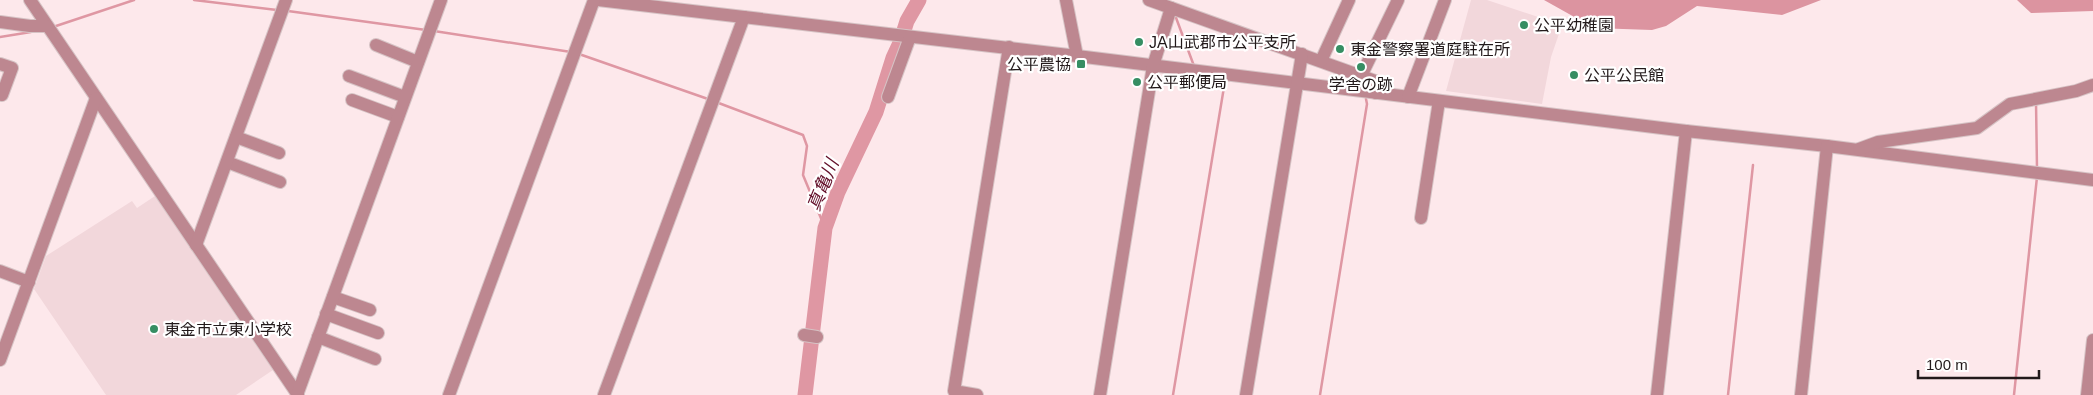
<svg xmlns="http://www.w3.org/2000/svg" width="2093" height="395" font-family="Arial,'Noto Sans JP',sans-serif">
	<rect width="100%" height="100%" fill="#fde8eb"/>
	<g fill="#f2d7db">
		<path d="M1471 0H1487L1562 25 1551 57 1542 104 1446 91Z"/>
		<path d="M155 196 273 370 236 395H106L34 289 46 256 132 201 137 208Z"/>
	</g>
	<g fill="#dc94a0">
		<path d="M1544 0H1821L1782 15 1697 6 1666 26 1652 30 1594 28Z"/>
		<path d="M2017 0H2093V11L2031 13Z"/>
	</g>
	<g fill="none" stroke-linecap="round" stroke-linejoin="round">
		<g stroke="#df97a3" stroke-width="2.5">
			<path d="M194 0 277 10"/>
			<path d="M288 11 426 30"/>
			<path d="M1175 15 1194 66"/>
			<path d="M53 27 134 0"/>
			<path d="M434 31 571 52"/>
			<path d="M0 37 31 32"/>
			<path d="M579 54 708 99"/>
			<path d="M716 102 803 135 807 146 803 175 825 228"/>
			<path d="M2036 102 2037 169"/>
			<path d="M1173 395 1225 81 1199 77 1198 75"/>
			<path d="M1320 395 1367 104 1366 99"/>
			<path d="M1728 395 1753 165"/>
			<path d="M2014 395 2037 177"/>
		</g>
		<path stroke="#df97a3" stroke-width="15" d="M805 395 825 228 838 192 876 112 893 58 900 43 907 21 919 0"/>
		<g stroke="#d6c3c5" stroke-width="14">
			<g id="minor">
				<path d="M30 0 298 395"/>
				<path d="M598 0 1077 56 1686 131 1827 146 2093 180"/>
				<path d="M1066 0 1077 56"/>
				<path d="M1149 0 1378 82 1376 93"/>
				<path d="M0 22 30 26H47"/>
				<path d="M376 45 418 62"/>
				<path d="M1321 61 1349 0"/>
				<path d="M0 64 12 68 2 95 0 94"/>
				<path d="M349 76 405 97"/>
				<path d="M1361 76 1398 0"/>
				<path d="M888 97 910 37"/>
				<path d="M1408 97 1445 0"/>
				<path d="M352 100 398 117"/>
				<path d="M236 137 279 153"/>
				<path d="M1859 149 1878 142 1977 128 2010 104 2076 91 2093 85"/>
				<path d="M227 162 280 182"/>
				<path d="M1421 218 1439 101"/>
				<path d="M196 245 286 0"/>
				<path d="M0 271 29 282"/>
				<path d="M333 297 370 310"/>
				<path d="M326 314 378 333"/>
				<path d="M804 335 817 337"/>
				<path d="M318 337 375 359"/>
				<path d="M0 360 96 98"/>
				<path d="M297 395 441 0"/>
				<path d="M449 395 594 0"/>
				<path d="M604 395 744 17"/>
				<path d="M977 395 954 391 1009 47"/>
				<path d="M1100 395 1153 66 1171 8"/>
				<path d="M1246 395 1302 54"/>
				<path d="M1657 395 1686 131"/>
				<path d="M1801 395 1827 146"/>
				<path d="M2087 395 2093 340"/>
			</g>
		</g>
		<use href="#minor" stroke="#bd8790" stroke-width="12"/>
	</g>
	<g fill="#368e63" stroke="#fff" stroke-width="2">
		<circle cx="1524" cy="25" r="5"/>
		<circle cx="1139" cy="42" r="5"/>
		<circle cx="1340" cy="49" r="5"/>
		<rect x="1076" y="59" width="10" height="10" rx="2.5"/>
		<circle cx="1361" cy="67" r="5"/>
		<circle cx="1574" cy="75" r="5"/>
		<circle cx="1137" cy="82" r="5"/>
		<circle cx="154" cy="329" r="5"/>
	</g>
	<g text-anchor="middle" stroke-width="4.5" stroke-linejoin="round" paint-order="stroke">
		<g font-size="16" fill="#22191a" stroke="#fff" text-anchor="start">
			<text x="1534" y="31">公平幼稚園</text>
			<text x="1149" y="48">JA山武郡市公平支所</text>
			<text x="1350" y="55">東金警察署道庭駐在所</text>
			<text x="1071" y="70" text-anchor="end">公平農協</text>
			<text x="1584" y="81">公平公民館</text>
			<text x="1147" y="88">公平郵便局</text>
			<text x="1361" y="90" text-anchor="middle">学舎の跡</text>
			<text x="164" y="335">東金市立東小学校</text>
		</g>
		<g font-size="18" font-style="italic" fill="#620d28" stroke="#fff">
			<text transform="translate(823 185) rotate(-68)" y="6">真亀川</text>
		</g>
	</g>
	<path d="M1918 370v8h121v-8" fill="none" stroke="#22191a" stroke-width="2.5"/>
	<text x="1926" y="370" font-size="15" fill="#22191a" stroke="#ffffff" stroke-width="4" paint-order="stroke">100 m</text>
</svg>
